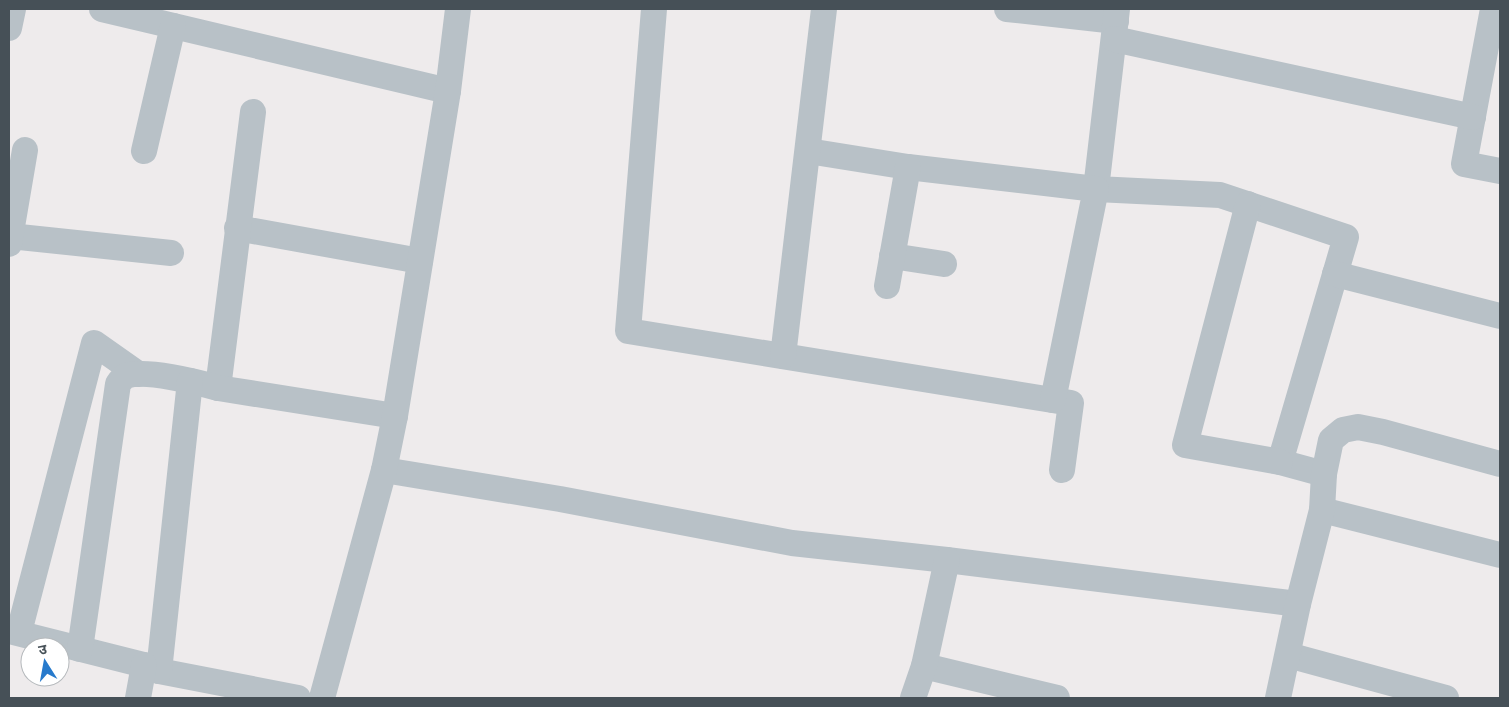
<svg xmlns="http://www.w3.org/2000/svg" width="1509" height="707" font-family="'Fira Sans Condensed','Noto Sans Devanagari',sans-serif">
	<rect width="100%" height="100%" fill="#eeebec"/>
	<g fill="none" stroke-linecap="round" stroke-linejoin="round">
		<g stroke="#b8c1c7" stroke-width="26">
			<path d="M102 9 448 91"/>
			<path d="M654 9 628 331 1071 403 1062 470"/>
			<path d="M1007 9 1116 21"/>
			<path d="M1117 9 1096 189 1220 195 1346 237 1280 462 1324 474"/>
			<path d="M1493 9 1464 164 1500 171"/>
			<path d="M9 28 13 9"/>
			<path d="M1114 39 1473 117"/>
			<path d="M144 151 173 26"/>
			<path d="M808 151 908 167 1096 189 1053 400"/>
			<path d="M1248 204 1185 445 1280 462"/>
			<path d="M237 228 420 261"/>
			<path d="M10 236 171 253"/>
			<path d="M9 244 25 150"/>
			<path d="M892 256 944 264"/>
			<path d="M1335 274 1500 316"/>
			<path d="M887 286 908 167"/>
			<path d="M783 356 824 9"/>
			<path d="M218 388 253 112"/>
			<path d="M384 470 560 499 792 543 947 560 1298 604"/>
			<path d="M1322 510 1500 555"/>
			<path d="M9 631 144 665 159 671 298 698"/>
			<path d="M19 632 94 343 138 374"/>
			<path d="M80 649 118 384C120 381 122 378 126 376 145 369 197 382 218 388L395 416"/>
			<path d="M1288 655 1446 698"/>
			<path d="M924 666 1057 698"/>
			<path d="M159 671 190 381"/>
			<path d="M138 698 144 665"/>
			<path d="M322 698 384 470 395 416 448 91 458 9"/>
			<path d="M913 698 924 666 947 560"/>
			<path d="M1278 698 1298 604 1322 510 1324 474 1331 440 1343 430 1358 427 1383 432 1500 464"/>
		</g>
	</g>
	<rect width="1509" height="707" fill="none" stroke="#465057" stroke-width="20"/>
	<g transform="translate(45 662) rotate(349)"><circle r="24" fill="#ffffff" stroke="#b5b9bc"/>
	<path d="M0-4L9 19L0 12L-9 19Z" fill="#277acc"/>
	<text y="-8" font-size="14" font-weight="bold" text-anchor="middle" fill="#465057">उ</text>
	</g>
</svg>
